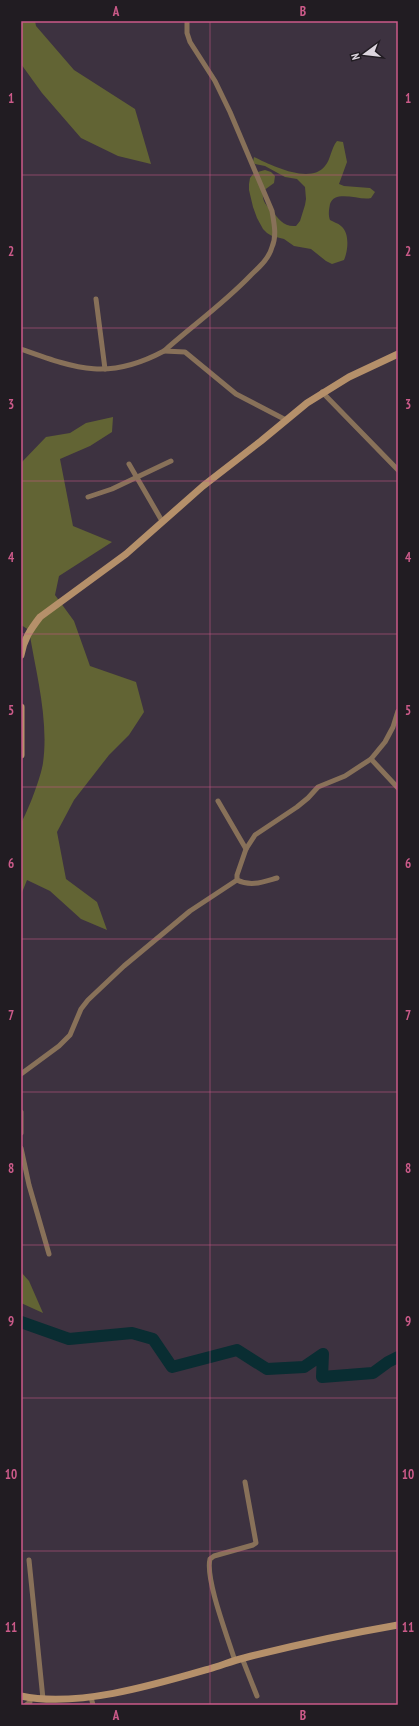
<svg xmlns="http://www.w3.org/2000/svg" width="419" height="1726" font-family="'PT Sans Narrow',sans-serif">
	<rect width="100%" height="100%" fill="#3d3240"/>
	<g fill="#626434">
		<path d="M21 21H35L36 26 74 70 135 109 151 164 118 156 81 138 42 93 21 64Z"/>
		<path d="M337 141 343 142 347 162 339 184 344 186 370 188 375 192 371 198C360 201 335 189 330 204 329 210 328 214 330 220 333 222 338 223 341 226 350 233 348 251 344 260L332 264 326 261 311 249 294 246 284 239 272 236 267 233 263 229 257 218 253 207 249 190V184L250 178 254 173 265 170 271 172 275 176 274 183 263 191C262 201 265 204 272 211 279 219 283 227 296 226L300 221 305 205 306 199 305 187 297 179 285 177 265 166 255 164 253 162 254 157C271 165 310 185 325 166 331 159 331 148 337 141Z"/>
		<path d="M113 417 112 432 90 446 60 459 73 526 112 542 59 576 55 595 74 621 90 666 136 682 144 712 129 735 109 755 74 800 57 832 66 879 97 902 107 930 81 919 50 891 27 880 21 895V823C28 811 41 777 43 763 49 719 36 674 29 630L21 625V463L46 437 70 433 86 423Z"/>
		<path d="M21 1272 29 1281 43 1313 21 1303Z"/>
	</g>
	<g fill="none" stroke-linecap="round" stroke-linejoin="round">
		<path stroke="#092d32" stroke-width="12" d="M21 1322 69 1339 132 1333 153 1339 172 1367 237 1350 267 1369 304 1367 323 1354 322 1377 373 1373 388 1362 398 1357"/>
		<g stroke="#887159" stroke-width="5">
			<path d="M96 299 105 369"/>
			<path d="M21 349C77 369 108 381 164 351 192 326 223 304 250 276 258 268 269 259 272 247 277 236 274 223 272 211L230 112 215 81 190 42 187 33V21"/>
			<path d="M164 351 185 352 236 394 286 420"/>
			<path d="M322 392 398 470"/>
			<path d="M129 464 162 521"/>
			<path d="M88 497 112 489 171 461"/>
			<path d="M371 759 398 788"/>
			<path d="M218 801 246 849"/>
			<path d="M237 880C251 887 263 882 277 878"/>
			<path d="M21 1074 59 1046 70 1035 81 1009 88 1000 124 966 190 911 237 880V875L246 849 255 835 297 807 308 798 318 787 345 776 371 759 385 742 393 727 398 711"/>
			<path d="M21 1112V1133"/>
			<path d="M21 1148 29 1185 49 1254"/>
			<path d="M29 1560 43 1699"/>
			<path d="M242 1658 257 1696"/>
			<path d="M235 1661C228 1638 205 1579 210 1559L214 1556 253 1545 256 1543 245 1482"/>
			<path d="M91 1697 93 1705"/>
			<path d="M26 1705 30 1702V1698"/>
		</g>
		<g stroke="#b5906a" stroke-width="7">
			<path d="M21 655C24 639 30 630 40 617L126 554 203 486 261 441 307 403 349 377 398 354"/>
			<path d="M21 707V755"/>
			<path d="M21 1696C77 1708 154 1685 209 1669 220 1666 232 1661 244 1658 295 1645 346 1634 398 1625"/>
		</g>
	</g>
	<path fill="none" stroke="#cb5a89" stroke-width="1" stroke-opacity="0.55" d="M210 21V1705M21 175H398M21 328H398M21 481H398M21 634H398M21 787H398M21 939H398M21 1092H398M21 1245H398M21 1398H398M21 1551H398"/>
	<rect width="419" height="1726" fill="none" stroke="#211c22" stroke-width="44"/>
	<g transform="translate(365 54) rotate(255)" stroke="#211c22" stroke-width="3" paint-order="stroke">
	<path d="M0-3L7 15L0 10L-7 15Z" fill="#ddd6df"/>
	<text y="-6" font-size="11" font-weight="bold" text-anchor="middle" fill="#ddd6df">N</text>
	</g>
	<rect x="22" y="22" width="375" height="1682" fill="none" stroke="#cb5a89" stroke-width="1.5"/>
	<g font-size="13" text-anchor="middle" font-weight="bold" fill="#cb5a89">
		<text x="116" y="16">A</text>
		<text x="303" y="16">B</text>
		<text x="11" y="103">1</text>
		<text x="408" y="103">1</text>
		<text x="11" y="256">2</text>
		<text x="408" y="256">2</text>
		<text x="11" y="409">3</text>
		<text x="408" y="409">3</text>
		<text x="11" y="562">4</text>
		<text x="408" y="562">4</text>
		<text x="11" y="715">5</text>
		<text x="408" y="715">5</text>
		<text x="11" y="868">6</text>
		<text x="408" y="868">6</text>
		<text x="11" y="1020">7</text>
		<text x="408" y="1020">7</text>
		<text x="11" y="1173">8</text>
		<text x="408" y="1173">8</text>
		<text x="11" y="1326">9</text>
		<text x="408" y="1326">9</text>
		<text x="11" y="1479">10</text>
		<text x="408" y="1479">10</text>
		<text x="11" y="1632">11</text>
		<text x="408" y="1632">11</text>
		<text x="116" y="1720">A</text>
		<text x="303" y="1720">B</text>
	</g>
</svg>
